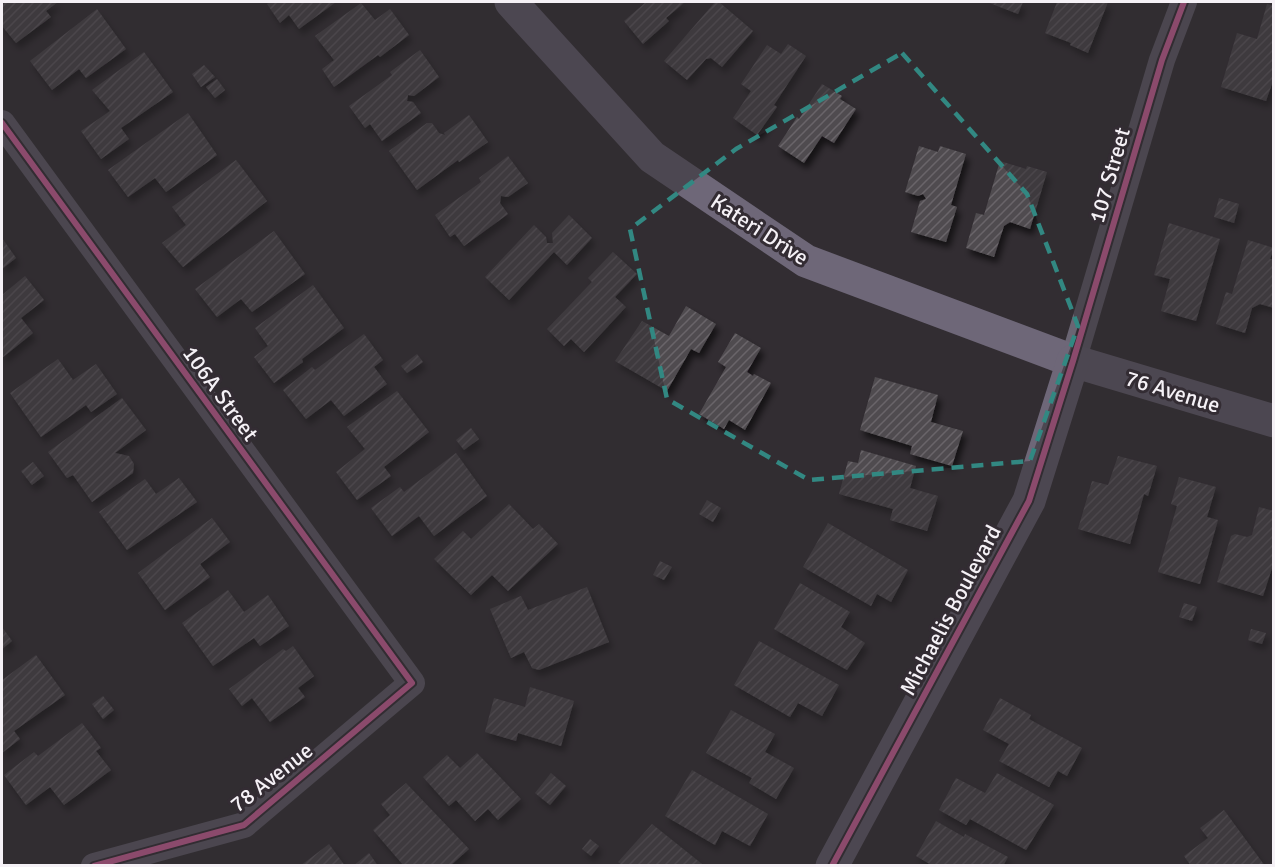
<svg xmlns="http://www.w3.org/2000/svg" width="1275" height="867" font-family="Signika,sans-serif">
	<defs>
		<pattern id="building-hatch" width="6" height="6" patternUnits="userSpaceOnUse" patternTransform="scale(1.5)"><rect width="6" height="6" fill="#4f4b4f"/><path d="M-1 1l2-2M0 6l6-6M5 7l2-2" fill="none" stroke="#696569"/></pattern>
		<filter id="shadow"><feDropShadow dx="3.5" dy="6" stdDeviation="3" flood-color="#0009"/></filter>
	</defs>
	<rect width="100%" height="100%" fill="#322d32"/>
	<g fill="url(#building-hatch)" filter="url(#shadow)">
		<path d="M2 2H58L46 11 51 17 16 43 2 26Z"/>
		<path d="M271 2H336L299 29 289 15 280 23 267 4Z"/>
		<path d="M646 2H685L666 18 669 21 643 44 624 21Z"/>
		<path d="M715 2H719L753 31 722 67 711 58 706 59 687 80 664 61Z"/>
		<path d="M987 2H1023L1018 14Z"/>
		<path d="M1057 2H1108L1088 53 1070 45 1071 43 1045 33Z"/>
		<path d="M361 3 375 20 390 9 409 35 380 57 378 55 334 87 322 69 334 60 315 36Z"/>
		<path d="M1267 4 1274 6V78L1266 101 1221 87 1237 33 1257 39Z"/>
		<path d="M97 9 126 49 86 78 79 69 52 90 30 61Z"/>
		<path d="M788 44 806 56 774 105 777 107 757 135 733 118 751 91 741 84 767 45 781 54Z"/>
		<path d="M420 50 439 77 414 96 408 95 407 101 413 102 421 113 382 141 370 124 365 128 349 106 392 75 390 72Z"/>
		<path d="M144 52 173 92 121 128 129 139 101 159 81 131 110 111 92 90Z"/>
		<path d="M204 65 215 77 201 87 192 74Z"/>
		<path d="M217 79 225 90 215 98 206 87Z"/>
		<path d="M822 84 842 96 840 99 856 109 834 143 822 136 804 163 778 146 797 117 799 119Z"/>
		<path d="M188 113 217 155 166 192 155 178 128 197 108 170Z"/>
		<path d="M469 115 488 142 459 162 458 160 417 190 389 151 427 123H432L439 133 445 135 444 133Z"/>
		<path d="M919 146 938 152 940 146 966 154 951 205 957 207 946 242 911 232 920 201 926 199 923 194 918 196 905 192Z"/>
		<path d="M508 156 528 183 508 197 501 196 500 203 508 214 464 246 455 234 450 237 435 215 481 182 479 178Z"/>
		<path d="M236 160 267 201 183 267 162 243 186 225 172 207Z"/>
		<path d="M1000 161 1026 169 1027 166 1047 172 1030 229 1010 222 1004 226 994 257 966 248 976 213 984 215Z"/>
		<path d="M1219 198 1239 204 1234 223 1214 217Z"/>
		<path d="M569 215 592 238 567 265 554 252 509 300 485 277 534 225 546 237 547 243H553L552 233Z"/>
		<path d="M1169 223 1220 239 1196 321 1161 311 1170 279 1154 275Z"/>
		<path d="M274 231 305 274 252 312 241 299 217 317 195 289Z"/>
		<path d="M2 238 16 258 2 269Z"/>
		<path d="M1248 240 1274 248 1270 259 1274 260V308L1260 304 1252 308 1245 333 1216 324 1226 292 1232 294Z"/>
		<path d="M613 252 637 274 615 297 626 307 584 352 571 339 564 346 547 329 592 282 588 278Z"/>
		<path d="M25 276 44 300 21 318 33 333 2 358V295Z"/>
		<path d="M313 285 344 328 302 359 303 362 274 383 254 357 268 346 255 328Z"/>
		<path d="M686 306 716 324 699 353 691 349 667 391 615 361 642 321 669 336Z"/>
		<path d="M735 333 761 348 747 372 753 376 754 374 771 383 745 430 729 420 724 429 699 414 726 367 718 362Z"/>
		<path d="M364 334 383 360 374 367 387 384 344 416 331 400 306 419 283 390 312 367 315 370Z"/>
		<path d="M417 354 423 362 407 373 401 366Z"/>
		<path d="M58 359 73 380 96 364 117 394 91 412 86 405 41 437 10 393Z"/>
		<path d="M875 377 938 395 931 422 963 431 952 466 910 454 912 446 860 430Z"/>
		<path d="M397 391 429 432 384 467 391 476 357 500 336 472 365 449 347 427Z"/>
		<path d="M122 398 146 430 115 453 129 456 134 464 133 473 92 502 73 475 67 478 48 452Z"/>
		<path d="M471 428 479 439 464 450 456 440Z"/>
		<path d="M861 450 916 466 910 488 938 496 927 531 890 520 893 509 839 494 848 461 858 463Z"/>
		<path d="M456 453 487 496 434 536 419 516 392 536 371 508 400 487 404 492Z"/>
		<path d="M1118 456 1157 466 1148 496 1144 494 1130 544 1078 529 1092 481 1108 485Z"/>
		<path d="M33 462 44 476 32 485 21 471Z"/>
		<path d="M1179 477 1216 487 1207 517 1218 520 1200 584 1158 572 1177 506 1171 504Z"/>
		<path d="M179 478 197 502 127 550 99 512 145 479 156 494Z"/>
		<path d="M707 500 721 508 713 522 699 514Z"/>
		<path d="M509 504 533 529 539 524 558 544 508 591 492 575 471 595 434 559 463 531 471 539Z"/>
		<path d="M1259 507 1274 511V562L1263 596 1217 582 1231 536 1235 534 1247 537 1252 535Z"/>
		<path d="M212 518 230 542 200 564 210 577 165 610 138 573Z"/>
		<path d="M828 523 908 570 891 602 877 594 871 606 803 567Z"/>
		<path d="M660 561 672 567 664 580 653 575Z"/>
		<path d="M800 583 850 612 841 627 865 643 847 670 774 629Z"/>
		<path d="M587 587 609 642 539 670 532 668 524 652 511 658 490 609 521 596 528 610Z"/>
		<path d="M228 590 244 612 268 595 289 626 260 646 254 638 213 666 182 623Z"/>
		<path d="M1184 603 1197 607 1192 621 1179 617Z"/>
		<path d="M2 627 12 641 2 649Z"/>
		<path d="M1251 629 1266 633 1262 644 1248 640Z"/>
		<path d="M759 641 839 685 822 716 798 703 790 717 734 685Z"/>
		<path d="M293 646 314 676 298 688 305 697 270 722 252 698 242 706 229 689 283 649 286 651Z"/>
		<path d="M36 655 65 695 14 731 20 739 2 753V680Z"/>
		<path d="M530 687 574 701 561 746 518 733 516 741 485 732 494 698 525 707Z"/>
		<path d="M103 696 114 710 103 719 92 704Z"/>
		<path d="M1000 698 1031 715 1029 719 1082 748 1067 776 1058 771 1049 787 999 761 1009 744 983 730Z"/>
		<path d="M731 710 775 734 765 752 794 768 776 799 749 783 752 778 706 753Z"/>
		<path d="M82 723 101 748 96 751 111 770 64 805 50 787 26 805 4 775 34 752 38 756Z"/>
		<path d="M477 753 521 799 498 820 488 809 475 821 456 800 449 806 423 777 447 755 460 768Z"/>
		<path d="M692 770 768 814 750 846 722 831 715 845 665 816Z"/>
		<path d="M551 773 566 786 550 805 535 793Z"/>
		<path d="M997 773 1054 805 1026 850 970 819 966 825 939 810 956 778 985 793Z"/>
		<path d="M406 783 469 849 450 866H404L373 830 390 815 381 804Z"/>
		<path d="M1224 810 1265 866H1191L1184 856 1208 838 1200 828Z"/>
		<path d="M936 821 964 837 965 834 1008 857 1003 866H933L916 856Z"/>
		<path d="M652 824 702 864 701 866H623L618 862Z"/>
		<path d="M590 839 599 846 591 856 582 849Z"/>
		<path d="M329 844 345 866H300Z"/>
		<path d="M369 853 378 866H353Z"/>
	</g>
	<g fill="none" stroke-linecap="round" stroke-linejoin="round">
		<g stroke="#6a6573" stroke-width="26">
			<path d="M2 123 412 683 244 825 94 866"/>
			<path d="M1073 361 1162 60 1184 2"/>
		</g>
		<g stroke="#6e6778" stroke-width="33">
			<path d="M511 2 652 157 806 261 1073 361 1274 421"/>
			<path d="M832 866 1029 501 1073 361"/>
		</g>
		<g stroke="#332c33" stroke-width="10">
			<g id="cycleway">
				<path d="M2 123 412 683 244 825 94 866"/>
				<path d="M832 866 1029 501 1073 361 1162 60 1184 2"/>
			</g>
		</g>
		<use href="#cycleway" stroke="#f96db3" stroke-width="6"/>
	</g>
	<path d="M0 0H1275V867H0ZM902 53 1027 194 1078 326 1030 461 809 480 667 399 630 229 736 149Z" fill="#322d32" fill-opacity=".55" fill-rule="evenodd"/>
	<path fill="none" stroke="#328882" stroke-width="4.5" stroke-dasharray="12 8" stroke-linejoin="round" d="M902 53 1027 194 1078 326 1030 461 809 480 667 399 630 229 736 149Z"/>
	<g text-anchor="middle" stroke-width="6" stroke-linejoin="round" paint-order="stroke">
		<g font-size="22" fill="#f5f1f6" stroke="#332c33">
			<text transform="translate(1109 175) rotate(-74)" y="8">107 Street</text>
			<text transform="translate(760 229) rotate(33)" y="8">Kateri Drive</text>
			<text transform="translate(1173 391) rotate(17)" y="8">76 Avenue</text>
			<text transform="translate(221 393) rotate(54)" y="8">106A Street</text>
			<text transform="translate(950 610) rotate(-62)" y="8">Michaelis Boulevard</text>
			<text transform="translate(271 777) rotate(-38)" y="8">78 Avenue</text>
		</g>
	</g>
	<rect width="1275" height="867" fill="none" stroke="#f5f1f6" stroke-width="6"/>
</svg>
